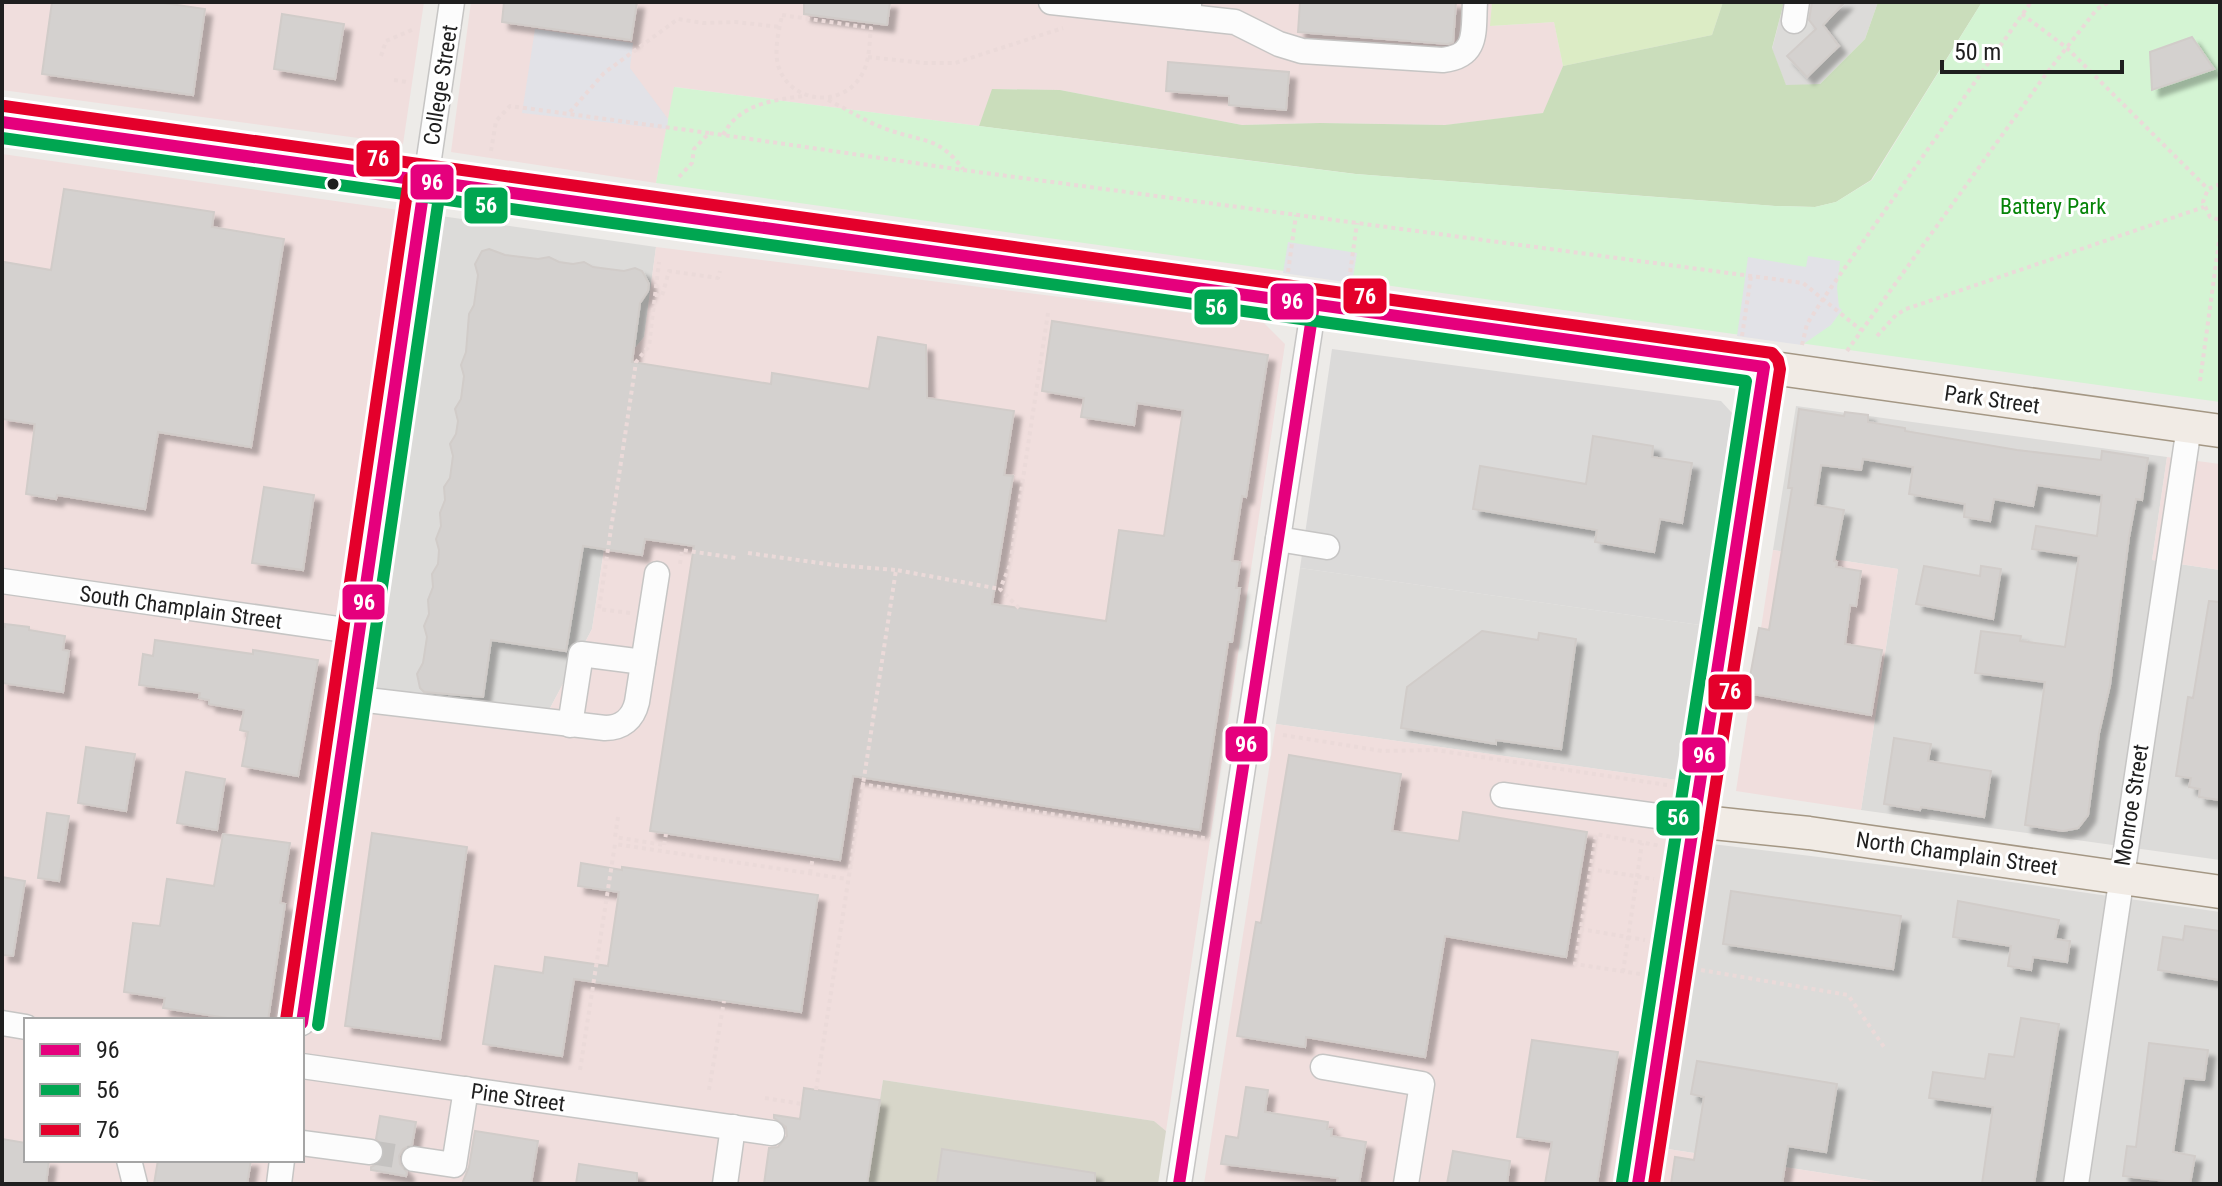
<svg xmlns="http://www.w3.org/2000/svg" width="2222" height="1186" font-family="'Roboto Condensed',sans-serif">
	<defs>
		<filter id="shadow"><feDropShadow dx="7" dy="7" stdDeviation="2" flood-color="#0004"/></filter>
	</defs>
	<rect width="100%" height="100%" fill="#edebe8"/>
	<g fill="#dcdbd9">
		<path d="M1784 2H1878L1865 39 1820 84 1786 86 1772 49Z"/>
		<path d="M441 216 656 247 644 337 634 349 592 629 548 712 376 689Z"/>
		<path d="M1796 406 2167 457 2152 560 2220 570V860L1861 810 1898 569 1773 550Z"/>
		<path d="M1300 568 1700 625 1677 780 1276 724Z"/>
		<path d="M1712 844 1941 872 2220 912V1184H1894L1668 1149Z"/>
	</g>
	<g fill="#f0dedd" fill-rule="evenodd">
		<path d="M2 2H424L403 144 2 90Z"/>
		<path d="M471 2H1492L1491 26 1554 22 1563 66 1544 113 1446 125 1320 123 1242 125 1060 90 993 89 979 126 675 87 656 183 451 152Z"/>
		<path d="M2 154 441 216 376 688 548 712 592 629 634 349 644 337 656 247 1263 322 1285 344 1166 1131 1154 1121 883 1080 867 1184H2ZM26 1020H302V1160H26Z"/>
		<path d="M2167 457 2220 464V570L2152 560Z"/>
		<path d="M1773 550 1898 569 1861 810 1736 791Z"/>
		<path d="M1276 724 1677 780 1612 1184H1204Z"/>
		<path d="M1668 1149 1894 1184H1663Z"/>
	</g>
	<path fill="#dbdad9" d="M1332 349 1721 401 1732 413 1700 625 1300 568Z"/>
	<path fill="#d7d6c9" d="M883 1080 1154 1121 1166 1131 1158 1184H867Z"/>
	<path fill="#dcecc5" d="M1492 2H1723L1712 35 1563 66 1554 22 1490 26Z"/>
	<path fill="#caddbb" d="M1723 2H1784L1772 48 1786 85 1820 84 1865 39 1878 2H1982L1871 180 1836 202 1815 207 1775 206 1356 174 979 126 992 89 1060 90 1242 125 1320 123 1445 125 1543 113 1563 66 1712 35Z"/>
	<path fill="#d4f4d3" d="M1982 2H2220V402L656 183 674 87 1355 174 1775 206 1815 207 1836 202 1872 180Z"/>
	<g fill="#e2e2e7">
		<path d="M535 29 633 43 630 68 668 119 667 129 522 113Z"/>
		<path d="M1288 242 1357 253 1352 283 1283 273Z"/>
		<path d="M1808 256 1840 261 1837 288 1839 307 1842 310 1831 325 1802 345 1737 336 1748 257 1806 267Z"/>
	</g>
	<g fill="#d4d1cf" stroke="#d1ccc9" stroke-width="2" filter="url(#shadow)">
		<path d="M52 2H157L205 9 193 95 42 74Z"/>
		<path d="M504 2H637L631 40 502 22Z"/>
		<path d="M804 2H890L887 25 804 14Z"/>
		<path d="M1300 2H1456L1453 42 1448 44 1298 32Z"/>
		<path d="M1812 2H1845L1823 25 1839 46 1807 77 1787 56 1816 29 1809 20Z"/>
		<path d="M282 14 344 24 335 79 274 69Z"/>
		<path d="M2192 37 2214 69 2152 90 2150 52Z"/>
		<path d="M1168 62 1289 72 1286 110 1229 105V96L1166 91Z"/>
		<path d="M64 189 214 212 212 227 284 239 251 447 158 432 145 509 57 495 56 499 26 494 35 424 2 419 4 262 51 270Z"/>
		<path d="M489 249 505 255 538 259 549 257 559 262 573 264 584 262 593 267 624 271 635 268 642 271 649 284 648 291 640 303 632 362 771 384 772 373 869 389 878 337 926 345 927 398 1014 411 1004 475 1013 476 992 604 1106 621 1119 530 1164 536 1183 410 1137 403 1134 425 1081 417 1084 398 1042 391 1052 321 1268 355 1246 497 1242 496 1232 561 1240 562 1236 588H1240L1232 642H1228L1200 830 853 776 840 860 650 831 694 546 645 539 642 555 583 546 566 651 491 640 483 697 424 692 420 688 417 674 423 663 427 637 424 626 429 614 428 600 433 587 432 574 438 564 439 550 436 539 441 526 440 513 445 500 444 487 450 478 453 456 450 444 456 434 458 421 455 409 461 399 464 376 461 365 466 352 469 314 474 305 478 275 475 264 482 251Z"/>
		<path d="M1799 409 1844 416 1845 412 1868 415V422L1905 428V431L2017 450 2101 460 2102 451 2148 458 2142 500 2136 499 2129 537 2110 685 2099 733 2088 815 2078 828 2063 831 2025 825 2045 682 1975 673 1981 631 2021 636 2020 641 2065 647 2079 556 2032 549 2036 526 2097 536 2102 495 2037 485 2033 506 1994 499 1990 521 1964 517 1965 504 1909 494 1913 467 1863 459 1861 470 1821 465 1815 505 1844 510 1834 561 1837 562 1836 567 1861 571 1856 606 1850 605 1845 644 1882 650 1871 715 1747 693 1759 628 1769 630 1792 488H1788Z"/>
		<path d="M1593 436 1653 446 1652 457 1692 463 1682 523 1660 519 1654 552 1595 542 1597 530 1473 509 1480 466 1586 484Z"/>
		<path d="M264 487 314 495 303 570 252 563Z"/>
		<path d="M1924 566 1980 576 1981 566 2001 569 1993 619 1916 604Z"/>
		<path d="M2209 601 2220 602V800L2199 797 2200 789 2189 787 2191 778 2176 776 2188 697 2193 698Z"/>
		<path d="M5 624 29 627V630L65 636 63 650 69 651 63 692 2 683V626L5 627Z"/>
		<path d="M1482 631 1538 640 1539 633 1576 639 1561 749 1496 740V744L1401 728 1407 687Z"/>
		<path d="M155 640 253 654V650L318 660 298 776 242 766 248 732 240 730 244 710 209 704V700L199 698 200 693 139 685 143 654 153 656Z"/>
		<path d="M1894 738 1931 744 1928 761 1991 771 1984 817 1921 807 1920 810 1884 804Z"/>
		<path d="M86 747 135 754 126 811 78 803Z"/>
		<path d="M1289 755 1401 774 1392 831 1459 841 1463 812 1587 832 1566 957 1445 936 1425 1057 1306 1037 1305 1047 1237 1036 1256 922 1261 923Z"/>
		<path d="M186 772 225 779 217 830 177 823Z"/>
		<path d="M47 813 69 816 59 881 38 878Z"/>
		<path d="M372 833 467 847 440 1039 345 1026Z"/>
		<path d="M223 834 290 843 280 903 285 904 268 1020H240L163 1008 165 998 124 992 133 923 160 926 167 879 214 886Z"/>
		<path d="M581 863 622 870V867L818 895 801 1012 574 979 562 1056 483 1044 495 966 543 973 545 957 608 966 619 892 578 886Z"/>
		<path d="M2 877 25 881 13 956 2 955Z"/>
		<path d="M1731 891 1901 916 1893 969 1723 944Z"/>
		<path d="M1958 901 2059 920 2055 939 2070 941 2067 962 2033 957 2031 970 2008 966 2011 946 1953 937Z"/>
		<path d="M2185 926 2220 931V980L2158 970 2163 937 2183 940Z"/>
		<path d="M2021 1018 2059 1024 2034 1184H1982L1993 1107 1929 1098 1933 1072 1985 1079 1989 1054 2014 1057Z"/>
		<path d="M1532 1040 1618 1052 1597 1184H1545L1552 1142 1517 1137Z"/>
		<path d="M2149 1043 2208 1050 2204 1080 2184 1078 2173 1152 2195 1156 2190 1184 2123 1176 2127 1146 2136 1147Z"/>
		<path d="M1697 1061 1837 1084 1826 1152 1788 1146 1782 1184H1671L1675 1157 1694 1160 1704 1097 1691 1094Z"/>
		<path d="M1246 1087 1268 1090 1265 1112 1328 1122 1327 1129H1332L1331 1136 1366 1142 1359 1184H1337L1338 1178 1221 1164 1226 1136 1238 1138Z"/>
		<path d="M804 1088 880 1100 867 1184H764L769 1148 778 1147 787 1136 786 1127 774 1118V1115L800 1119Z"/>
		<path d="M380 1116 416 1122 412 1145 403 1149 399 1156 400 1164 407 1172 406 1176 371 1170V1167L381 1162 385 1155 383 1146 376 1139Z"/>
		<path d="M475 1131 538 1141 531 1184H462L469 1167Z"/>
		<path d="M2 1139 26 1143V1160H49L46 1184H2Z"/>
		<path d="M942 1149 1095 1173V1184H937Z"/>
		<path d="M1453 1151 1510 1161 1507 1184H1447Z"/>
		<path d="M158 1160H251L247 1184H154Z"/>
		<path d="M579 1164 637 1173V1184H576Z"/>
	</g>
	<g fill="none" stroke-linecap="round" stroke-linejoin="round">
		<path stroke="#c4c2c0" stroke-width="24" stroke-dasharray="24 12" stroke-linecap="butt" d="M370 1152 414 1159"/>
		<g stroke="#c6c5c4" stroke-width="27">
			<g id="minor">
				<path d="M1051 2 1189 17V2"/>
				<path d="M1189 17 1235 22 1279 44 1302 51 1443 60C1479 56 1473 31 1475 2"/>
				<path d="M1794 21 1797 2"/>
				<path d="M1278 539 1327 547"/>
				<path d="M2 581 359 632"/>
				<path d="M350 698 605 728C622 728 633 719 637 702L657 574"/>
				<path d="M570 725 581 654 643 662"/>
				<path d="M1503 795 1694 821"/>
				<path d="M2 1023 26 1027"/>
				<path d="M302 1023 452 2"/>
				<path d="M302 1066 772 1133"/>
				<path d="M1323 1067 1422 1084 1406 1184"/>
				<path d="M302 1143 370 1152"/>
				<path d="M414 1159 454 1165 466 1089"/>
				<path d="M129 1160 135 1184"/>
				<path d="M279 1184 282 1160"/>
				<path d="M725 1184 733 1127"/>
				<path d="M1179 1184 1314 304"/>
				<path d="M2076 1184 2189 427"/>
			</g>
		</g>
		<g stroke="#a49784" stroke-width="35">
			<g id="major">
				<path d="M2 122 1055 267 2220 431"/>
				<path d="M1694 821 1809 833 2220 892"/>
				<path d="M1638 1184 1764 367"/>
			</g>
		</g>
		<g stroke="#ebdad9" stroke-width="4" stroke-dasharray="4 4" stroke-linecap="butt">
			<path d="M2022 14 2067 48 2208 189"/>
			<path d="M782 15 871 28C869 44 870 62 861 76 841 109 789 103 778 65 774 49 779 30 782 15Z"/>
			<path d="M381 56 386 41 414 29"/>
			<path d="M868 57 924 63H955L1063 28"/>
			<path d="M394 80 407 82"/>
			<path d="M828 100C849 110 869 124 892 131 925 142 940 138 963 169"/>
			<path d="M570 112 604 73 678 19 703 23 736 22 780 27"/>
			<path d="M723 135C739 104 773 100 804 96"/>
			<path d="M491 151 496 121 510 106 709 133"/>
			<path d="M679 177 692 163 694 149 709 133 723 135 963 170 1803 283 1861 330"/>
			<path d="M2220 184 2208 189 2203 202 2210 217 2220 220"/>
			<path d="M1288 272 1296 215"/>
			<path d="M1349 280 1357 223"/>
			<path d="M655 295 662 296 669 271 718 278 720 271"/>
			<path d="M1742 336 1751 276"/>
			<path d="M1877 336 1896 315 1906 309 2204 207"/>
			<path d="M1802 345 1807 324 1823 299 2031 2"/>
			<path d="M1847 351 2046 74 2097 9 2109 2"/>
			<path d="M2200 381 2220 234"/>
			<path d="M748 553 834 565 896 570"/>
			<path d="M680 564 682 550 736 558"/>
			<path d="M1019 608 1000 589 1010 565 1048 313"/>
			<path d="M630 613 599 609 636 362 649 346 659 262"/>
			<path d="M1283 735 1382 751 1435 750 1667 785"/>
			<path d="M861 784 1210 839"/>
			<path d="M618 817 615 837 664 845"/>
			<path d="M664 845 666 834"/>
			<path d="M1590 869 1654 879"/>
			<path d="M810 873 813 857"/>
			<path d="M1580 929 1645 940"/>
			<path d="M1701 970 1848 995 1884 1047"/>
			<path d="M1623 972 1642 843"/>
			<path d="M1640 974 1575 964 1596 834 1661 846"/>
			<path d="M580 1070 615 844 847 879"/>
			<path d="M709 1090 724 1001"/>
			<path d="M816 1090 896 570 1000 589"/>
			<path d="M765 1098 802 1104"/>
		</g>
		<use href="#minor" stroke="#fcfcfc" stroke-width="24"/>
		<use href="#major" stroke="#f1ebe5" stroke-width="32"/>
		<g stroke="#fff" stroke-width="18">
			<g id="bus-1">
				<path d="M2 122 1764 367 1638 1184"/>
				<path d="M302 1023 425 181"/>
				<path d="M1179 1184 1314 304"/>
			</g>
		</g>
		<g stroke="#fff" stroke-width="18">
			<g id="bus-2">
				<path d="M2 138 1746 381 1622 1182"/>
				<path d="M318 1025 441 183"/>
			</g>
		</g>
		<g stroke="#fff" stroke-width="18">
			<g id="bus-3">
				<path d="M4 106 1772 353 1778 360 1780 369 1654 1184"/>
				<path d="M286 1020 409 179"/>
			</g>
		</g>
		<use href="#bus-1" stroke="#e5007d" stroke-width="12"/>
		<use href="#bus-2" stroke="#00a651" stroke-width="12"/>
		<use href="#bus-3" stroke="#e4002b" stroke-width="12"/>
	</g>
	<circle fill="#1f1f1f" stroke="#fff" stroke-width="3" cx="333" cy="184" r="7"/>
	<g text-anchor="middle" stroke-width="6" stroke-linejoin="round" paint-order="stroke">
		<g font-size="22" fill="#1f1f1f" stroke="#fff">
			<text transform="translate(440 85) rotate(-81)" y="8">College Street</text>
			<text transform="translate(1992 399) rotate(8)" y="8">Park Street</text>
			<text transform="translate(181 607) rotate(8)" y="8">South Champlain Street</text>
			<text transform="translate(2131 805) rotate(-81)" y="8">Monroe Street</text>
			<text transform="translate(1957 853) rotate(8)" y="8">North Champlain Street</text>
			<text transform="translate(518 1097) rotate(8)" y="8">Pine Street</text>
		</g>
		<g font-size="22" fill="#068408" stroke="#fff">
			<text x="2053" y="214">Battery Park</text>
		</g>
	</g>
	<g stroke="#fff" stroke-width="3">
		<rect x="355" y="139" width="46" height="39" rx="8" fill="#e4002b"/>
		<rect x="409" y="163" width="46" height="38" rx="8" fill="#e5007d"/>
		<rect x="463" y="186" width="46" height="39" rx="8" fill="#00a651"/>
		<rect x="1342" y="277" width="46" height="38" rx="8" fill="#e4002b"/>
		<rect x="1269" y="282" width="46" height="39" rx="8" fill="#e5007d"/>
		<rect x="1193" y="288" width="46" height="38" rx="8" fill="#00a651"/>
		<rect x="341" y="583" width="45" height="38" rx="8" fill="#e5007d"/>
		<rect x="1707" y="673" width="46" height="38" rx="8" fill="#e4002b"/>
		<rect x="1224" y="725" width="45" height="38" rx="8" fill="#e5007d"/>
		<rect x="1681" y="736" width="46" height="38" rx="8" fill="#e5007d"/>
		<rect x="1655" y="799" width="46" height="38" rx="8" fill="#00a651"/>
	</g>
	<g font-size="22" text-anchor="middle" font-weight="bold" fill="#fff">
		<text x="378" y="166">76</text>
		<text x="432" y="190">96</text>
		<text x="486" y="213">56</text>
		<text x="1365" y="304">76</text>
		<text x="1292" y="309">96</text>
		<text x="1216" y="315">56</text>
		<text x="364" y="610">96</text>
		<text x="1730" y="699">76</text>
		<text x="1246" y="752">96</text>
		<text x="1704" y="763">96</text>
		<text x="1678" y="825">56</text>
	</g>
	<rect width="2222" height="1186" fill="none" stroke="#1f1f1f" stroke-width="8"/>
	<rect x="24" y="1018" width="280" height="144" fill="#ffffff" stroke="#a5a5a5" stroke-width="2"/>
	<rect x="40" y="1044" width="40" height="12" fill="#e5007d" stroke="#a5a5a5" stroke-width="2"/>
	<text x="96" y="1058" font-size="24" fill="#1f1f1f">96</text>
	<rect x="40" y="1084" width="40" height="12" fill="#00a651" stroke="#a5a5a5" stroke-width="2"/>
	<text x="96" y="1098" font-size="24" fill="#1f1f1f">56</text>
	<rect x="40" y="1124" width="40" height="12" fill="#e4002b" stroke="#a5a5a5" stroke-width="2"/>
	<text x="96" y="1138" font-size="24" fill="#1f1f1f">76</text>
	<path d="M1942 60v12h180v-12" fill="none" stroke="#1f1f1f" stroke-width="4"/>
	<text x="1954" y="60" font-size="24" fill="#1f1f1f" stroke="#ffffff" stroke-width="6" paint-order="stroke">50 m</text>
</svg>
